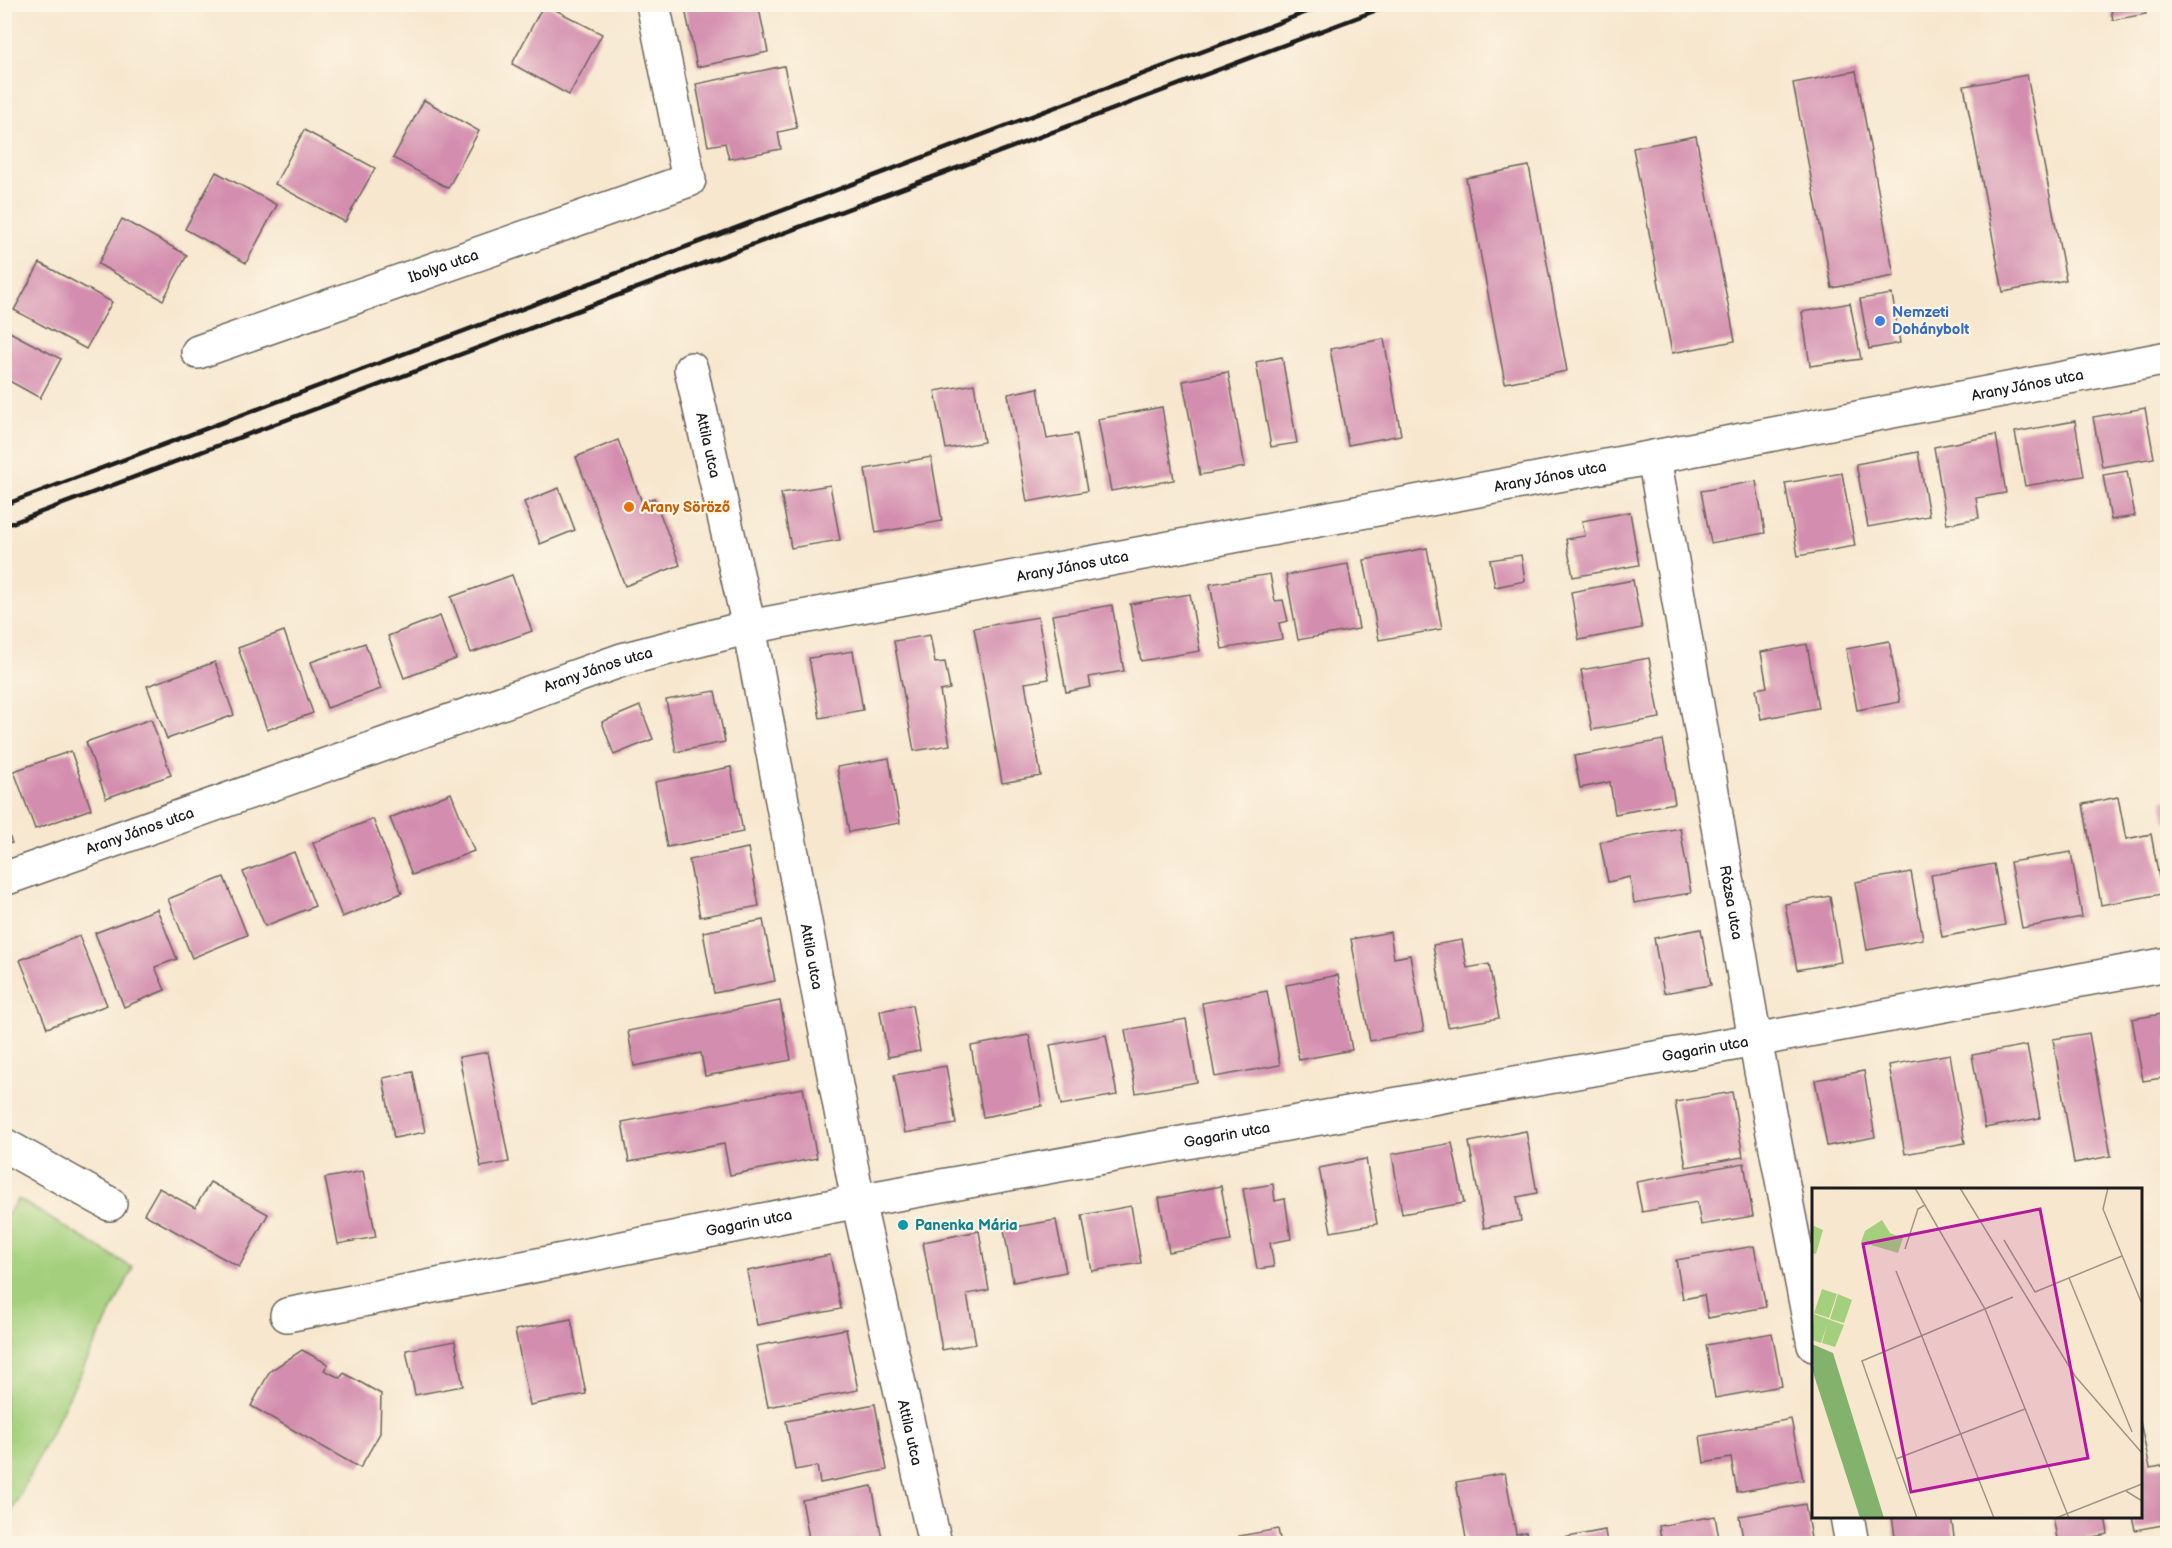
<svg xmlns="http://www.w3.org/2000/svg" width="2172" height="1548" font-family="'Balsamiq Sans',sans-serif">
	<rect width="100%" height="100%" fill="#fcf5e5"/>
	<filter id="ink" filterUnits="userSpaceOnUse"><feTurbulence type="fractalNoise" baseFrequency=".0167" numOctaves="2"/><feDisplacementMap in="SourceGraphic" scale="12" xChannelSelector="R" yChannelSelector="G"/><feConvolveMatrix kernelMatrix="1 2 1 2 8 2 1 2 1" color-interpolation-filters="sRGB"/></filter>
	<filter id="wash" filterUnits="userSpaceOnUse"><feTurbulence type="fractalNoise" baseFrequency=".008" numOctaves="4" result="noise"/><feDisplacementMap in="SourceGraphic" scale="24" xChannelSelector="R" yChannelSelector="G"/><feGaussianBlur stdDeviation="1.35" result="paint"/><feColorMatrix in="noise" values="0 0 0 0 0 0 0 0 0 0 0 0 0 0 0 0 0 1.4 0 .05"/><feComposite in="paint" operator="in"/></filter>
	<g filter="url(#wash)">
		<rect width="100%" height="100%" fill="#f7e7cf"/>
		<path fill="#a4d07d" stroke="#60764c" stroke-width="1.5" d="M18 1199 133 1268 5 1525 4 1220Z"/>
		<g id="blocks">
			<g fill="#d38dae">
				<path d="M544 4 602 34 569 95 512 64Z"/>
				<path d="M684 4H758L768 52 697 67Z"/>
				<path d="M2110 4H2144L2146 14 2113 20Z"/>
				<path d="M784 66 797 128 778 132 781 149 729 159 725 143 708 146 696 84Z"/>
				<path d="M1856 71 1894 276 1832 288 1793 83Z"/>
				<path d="M2027 75 2066 280 2003 292 1964 86Z"/>
				<path d="M424 100 479 131 448 188 393 158Z"/>
				<path d="M304 130 375 168 345 222 275 184Z"/>
				<path d="M1696 136 1735 341 1672 353 1633 148Z"/>
				<path d="M1529 166 1567 371 1505 383 1466 178Z"/>
				<path d="M216 172 277 205 246 263 185 229Z"/>
				<path d="M122 219 187 255 163 300 98 264Z"/>
				<path d="M40 263 112 302 86 349 14 310Z"/>
				<path d="M1892 294 1900 343 1869 349 1860 299Z"/>
				<path d="M1850 303 1861 359 1810 366 1802 312Z"/>
				<path d="M4 329 61 359 40 398 4 378Z"/>
				<path d="M1384 339 1401 435 1348 445 1330 349Z"/>
				<path d="M1282 357 1297 443 1271 447 1256 362Z"/>
				<path d="M1228 372 1245 467 1200 475 1183 381Z"/>
				<path d="M974 384 984 442 946 449 935 391Z"/>
				<path d="M1038 388 1047 439 1077 434 1087 491 1027 502 1008 394Z"/>
				<path d="M1162 407 1174 480 1111 491 1098 419Z"/>
				<path d="M2145 408 2154 458 2102 467 2093 417Z"/>
				<path d="M2075 421 2084 476 2025 486 2015 432Z"/>
				<path d="M1996 435 2006 493 1976 498 1979 518 1947 524 1934 447Z"/>
				<path d="M618 440 642 502 654 498 680 565 625 586 576 457Z"/>
				<path d="M1918 452 1929 516 1868 527 1856 464Z"/>
				<path d="M931 457 942 521 876 533 865 469Z"/>
				<path d="M2127 471 2135 516 2111 520 2103 475Z"/>
				<path d="M1842 473 1855 546 1798 556 1785 483Z"/>
				<path d="M1756 481 1765 533 1711 543 1701 491Z"/>
				<path d="M830 485 840 540 791 548 781 493Z"/>
				<path d="M559 488 575 530 540 544 524 502Z"/>
				<path d="M1630 512 1639 565 1573 577 1566 539 1585 536 1582 521Z"/>
				<path d="M1427 548 1442 629 1379 640 1364 560Z"/>
				<path d="M1521 555 1525 581 1495 587 1490 560Z"/>
				<path d="M1348 564 1359 629 1298 640 1286 575Z"/>
				<path d="M1270 574 1275 601 1283 600 1288 621 1279 623 1282 639 1222 649 1210 584Z"/>
				<path d="M512 575 532 631 471 653 451 597Z"/>
				<path d="M1633 580 1642 628 1579 640 1571 592Z"/>
				<path d="M1190 594 1200 651 1141 661 1130 604Z"/>
				<path d="M1112 605 1124 671 1089 677 1091 687 1066 692 1052 615Z"/>
				<path d="M440 616 456 659 404 678 388 636Z"/>
				<path d="M1038 617 1049 679 1025 683 1041 776 1002 783 974 628Z"/>
				<path d="M284 631 313 713 267 730 238 648Z"/>
				<path d="M930 635 935 663 945 662 950 689 940 691 950 745 914 751 894 641Z"/>
				<path d="M1889 641 1900 702 1857 710 1846 649Z"/>
				<path d="M365 643 381 689 327 708 311 662Z"/>
				<path d="M1807 644 1818 708 1761 719 1756 689 1767 687 1761 652Z"/>
				<path d="M853 651 863 710 820 718 809 658Z"/>
				<path d="M1649 658 1660 718 1592 730 1581 670Z"/>
				<path d="M215 662 234 715 167 739 147 686Z"/>
				<path d="M715 691 725 742 676 752 666 700Z"/>
				<path d="M640 706 653 739 614 755 602 722Z"/>
				<path d="M151 719 171 775 106 798 86 742Z"/>
				<path d="M1663 740 1675 803 1615 814 1610 782 1580 788 1574 756Z"/>
				<path d="M71 751 91 809 35 829 14 771Z"/>
				<path d="M889 758 900 823 849 832 837 767Z"/>
				<path d="M731 767 743 832 667 847 655 782Z"/>
				<path d="M451 793 474 851 412 875 390 818Z"/>
				<path d="M2118 797 2126 839 2151 834 2162 894 2101 905 2083 804Z"/>
				<path d="M2168 799V822H2166L2162 800Z"/>
				<path d="M373 819 402 893 342 917 313 843Z"/>
				<path d="M4 824 12 843 4 845Z"/>
				<path d="M1680 828 1691 893 1634 903 1630 877 1608 882 1600 842Z"/>
				<path d="M748 848 759 906 700 917 689 860Z"/>
				<path d="M294 852 315 906 265 926 243 872Z"/>
				<path d="M2071 852 2082 917 2022 928 2010 862Z"/>
				<path d="M1994 864 2005 925 1942 937 1931 875Z"/>
				<path d="M1911 872 1923 939 1867 950 1855 882Z"/>
				<path d="M224 877 247 935 192 958 168 899Z"/>
				<path d="M1830 896 1841 962 1797 970 1785 904Z"/>
				<path d="M157 909 177 959 155 967 165 990 124 1007 95 933Z"/>
				<path d="M763 920 775 981 714 993 703 932Z"/>
				<path d="M1701 929 1711 985 1664 993 1654 938Z"/>
				<path d="M1390 932 1394 958 1410 955 1424 1031 1370 1041 1351 939Z"/>
				<path d="M79 936 107 1005 47 1028 20 960Z"/>
				<path d="M1462 940 1467 968 1489 964 1499 1018 1448 1027 1433 945Z"/>
				<path d="M1338 975 1352 1050 1299 1060 1286 985Z"/>
				<path d="M1267 991 1280 1065 1215 1077 1202 1003Z"/>
				<path d="M780 1001 791 1060 705 1076 701 1053 634 1066 628 1031Z"/>
				<path d="M912 1005 920 1051 888 1057 880 1011Z"/>
				<path d="M2168 1013V1077L2143 1081 2132 1019Z"/>
				<path d="M1186 1019 1197 1082 1136 1093 1125 1030Z"/>
				<path d="M2089 1033 2111 1156 2074 1163 2053 1039Z"/>
				<path d="M1029 1035 1042 1106 983 1117 971 1046Z"/>
				<path d="M1106 1035 1117 1095 1061 1105 1050 1045Z"/>
				<path d="M2027 1045 2040 1118 1985 1128 1972 1055Z"/>
				<path d="M488 1052 509 1162 481 1167 459 1057Z"/>
				<path d="M1950 1054 1965 1143 1905 1154 1889 1065Z"/>
				<path d="M946 1066 956 1124 905 1133 894 1075Z"/>
				<path d="M1864 1071 1875 1137 1827 1146 1815 1080Z"/>
				<path d="M413 1072 425 1132 394 1138 383 1078Z"/>
				<path d="M803 1088 817 1158 730 1175 724 1144 629 1162 622 1122Z"/>
				<path d="M1732 1092 1743 1157 1686 1167 1675 1102Z"/>
				<path d="M1526 1131 1537 1193 1517 1197 1521 1221 1484 1228 1469 1142Z"/>
				<path d="M1452 1143 1464 1203 1402 1214 1392 1154Z"/>
				<path d="M1366 1159 1377 1224 1331 1232 1319 1168Z"/>
				<path d="M1744 1163 1753 1216 1701 1225 1697 1202 1642 1212 1636 1182Z"/>
				<path d="M363 1171 376 1237 338 1244 325 1178Z"/>
				<path d="M210 1182 268 1214 239 1267 144 1214 159 1188 195 1208Z"/>
				<path d="M1273 1184 1275 1201 1285 1199 1291 1239 1270 1243 1274 1267 1257 1269 1243 1189Z"/>
				<path d="M1221 1186 1231 1241 1169 1252 1159 1198Z"/>
				<path d="M1131 1206 1141 1263 1092 1271 1082 1215Z"/>
				<path d="M1056 1220 1066 1272 1013 1282 1004 1229Z"/>
				<path d="M979 1231 989 1290 967 1294 976 1344 942 1350 923 1242Z"/>
				<path d="M1754 1246 1766 1307 1708 1318 1704 1295 1683 1299 1676 1260Z"/>
				<path d="M830 1255 841 1309 757 1325 747 1271Z"/>
				<path d="M571 1319 586 1394 530 1405 515 1330Z"/>
				<path d="M846 1329 858 1390 768 1407 756 1346Z"/>
				<path d="M1772 1333 1782 1386 1715 1398 1706 1345Z"/>
				<path d="M455 1341 463 1386 415 1395 406 1350Z"/>
				<path d="M302 1350 328 1364 324 1370 340 1378 344 1373 381 1394 380 1433 360 1468 251 1406 270 1371Z"/>
				<path d="M875 1404 887 1470 820 1483 817 1466 795 1470 786 1421Z"/>
				<path d="M1791 1419 1803 1480 1737 1492 1731 1458 1704 1463 1700 1436Z"/>
				<path d="M2140 1422 2150 1468 2168 1465V1524L2135 1530 2132 1516H2140Z"/>
				<path d="M1505 1473 1516 1534 1526 1532 1528 1544H1467L1456 1482Z"/>
				<path d="M872 1486 883 1544H810L802 1500Z"/>
				<path d="M1805 1504 1812 1544H1744L1739 1516Z"/>
				<path d="M1715 1516 1720 1544H1636L1635 1541 1661 1537 1659 1526Z"/>
				<path d="M1892 1516H1951L1955 1544H1896Z"/>
				<path d="M2053 1516H2105L2108 1534 2058 1544Z"/>
				<path d="M1278 1529 1281 1544H1240L1239 1536Z"/>
				<path d="M1605 1530 1607 1544H1547V1541Z"/>
			</g>
		</g>
	</g>
	<g filter="url(#ink)">
		<use href="#blocks" fill-opacity="0" stroke="#69635b" stroke-width="1.5"/>
		<g fill="none" stroke-linecap="round" stroke-linejoin="round">
			<g stroke="#69635b" stroke-width="36">
				<g id="minor">
					<path id="s1" d="M198 352 689 180 653 4"/>
					<path id="s2" d="M691 369 749 627 858 1201 935 1544"/>
					<path id="s3" d="M1654 457 1755 1040 1814 1345"/>
					<path id="s4" d="M4 879 622 660 749 627 1654 457 2168 358"/>
					<path d="M4 1145 110 1204"/>
					<path id="s5" d="M287 1315 858 1201 1755 1040 2168 964"/>
					<path d="M1847 1516 1852 1544"/>
				</g>
			</g>
			<use href="#minor" stroke="#fff" stroke-width="33"/>
			<g stroke="#1c1c1c" stroke-width="4.5">
				<path d="M4 505 1328 4"/>
				<path d="M4 526 1393 4"/>
			</g>
		</g>
	</g>
	<circle fill="#3f7fe0" stroke="#fcf5e5" stroke-width="2" cx="1880" cy="321" r="6"/>
	<circle fill="#e8710a" stroke="#fcf5e5" stroke-width="2" cx="629" cy="507" r="6"/>
	<circle fill="#0f9aa8" stroke="#fcf5e5" stroke-width="2" cx="903" cy="1225" r="6"/>
	<g text-anchor="middle" stroke-width="4.5" stroke-linejoin="round" paint-order="stroke">
		<g font-size="15" fill="#1c1c1c" stroke="#fcf5e5">
			<text dy="5" stroke="none"><textPath href="#s1" startOffset="260">Ibolya utca</textPath></text>
			<text dy="5" stroke="none"><textPath href="#s4" startOffset="2088">Arany János utca</textPath></text>
			<text dy="5" stroke="none"><textPath href="#s2" startOffset="78">Attila utca</textPath></text>
			<text dy="5" stroke="none"><textPath href="#s4" startOffset="1602">Arany János utca</textPath></text>
			<text dy="5" stroke="none"><textPath href="#s4" startOffset="1116">Arany János utca</textPath></text>
			<text dy="5" stroke="none"><textPath href="#s4" startOffset="630">Arany János utca</textPath></text>
			<text dy="5" stroke="none"><textPath href="#s4" startOffset="144">Arany János utca</textPath></text>
			<text dy="5" stroke="none"><textPath href="#s3" startOffset="452">Rózsa utca</textPath></text>
			<text dy="5" stroke="none"><textPath href="#s2" startOffset="600">Attila utca</textPath></text>
			<text dy="5" stroke="none"><textPath href="#s5" startOffset="1443">Gagarin utca</textPath></text>
			<text dy="5" stroke="none"><textPath href="#s5" startOffset="957">Gagarin utca</textPath></text>
			<text dy="5" stroke="none"><textPath href="#s5" startOffset="471">Gagarin utca</textPath></text>
			<text dy="5" stroke="none"><textPath href="#s2" startOffset="1086">Attila utca</textPath></text>
		</g>
		<g font-size="15" font-weight="bold" fill="#366cbe" stroke="#fcf5e5" text-anchor="start">
			<text x="1892" y="317">Nemzeti<tspan x="1892" dy="17">Dohánybolt</tspan></text>
		</g>
		<g font-size="15" font-weight="bold" fill="#c56008" stroke="#fcf5e5" text-anchor="start">
			<text x="641" y="512">Arany Söröző</text>
		</g>
		<g font-size="15" font-weight="bold" fill="#0d838f" stroke="#fcf5e5" text-anchor="start">
			<text x="915" y="1230">Panenka Mária</text>
		</g>
	</g>
	<g transform="translate(1812 1188)">
		<rect width="330" height="330" fill="#f7e7cf"/>
		<path d="M70 32 78 45 91 50 86 65 49 54 53 43ZM0 37 11 42 4 66 0 65ZM10 101 25 106 17 130 2 125ZM26 106 40 112 32 135 18 131ZM2 126 32 137 23 159 10 155 15 137 9 155 0 152Z" fill="#a4d07d"/>
		<path d="M0 156 21 165 72 330H48L0 181Z" fill="#83b26c"/>
		<path fill="none" stroke="#9f9687" stroke-width="1.5" d="M103 0 173 121 257 330M148 0 263 188 330 265M296 0 291 21 330 116M192 52 223 104 310 68M93 61 106 21 113 17M84 83 182 330M257 90 320 244M84 271 213 221M314 303 330 313M105 330 50 173 201 109M244 330 330 296"/>
		<path fill="#b5179e" fill-opacity="0.15" stroke="#b5179e" stroke-width="3" d="M228 21 276 270 99 304 51 56Z"/>
		<rect width="330" height="330" fill="none" stroke="#1c1c1c" stroke-width="3"/>
	</g>
	<rect width="2172" height="1548" fill="none" stroke="#fcf5e5" stroke-width="24"/>
</svg>
